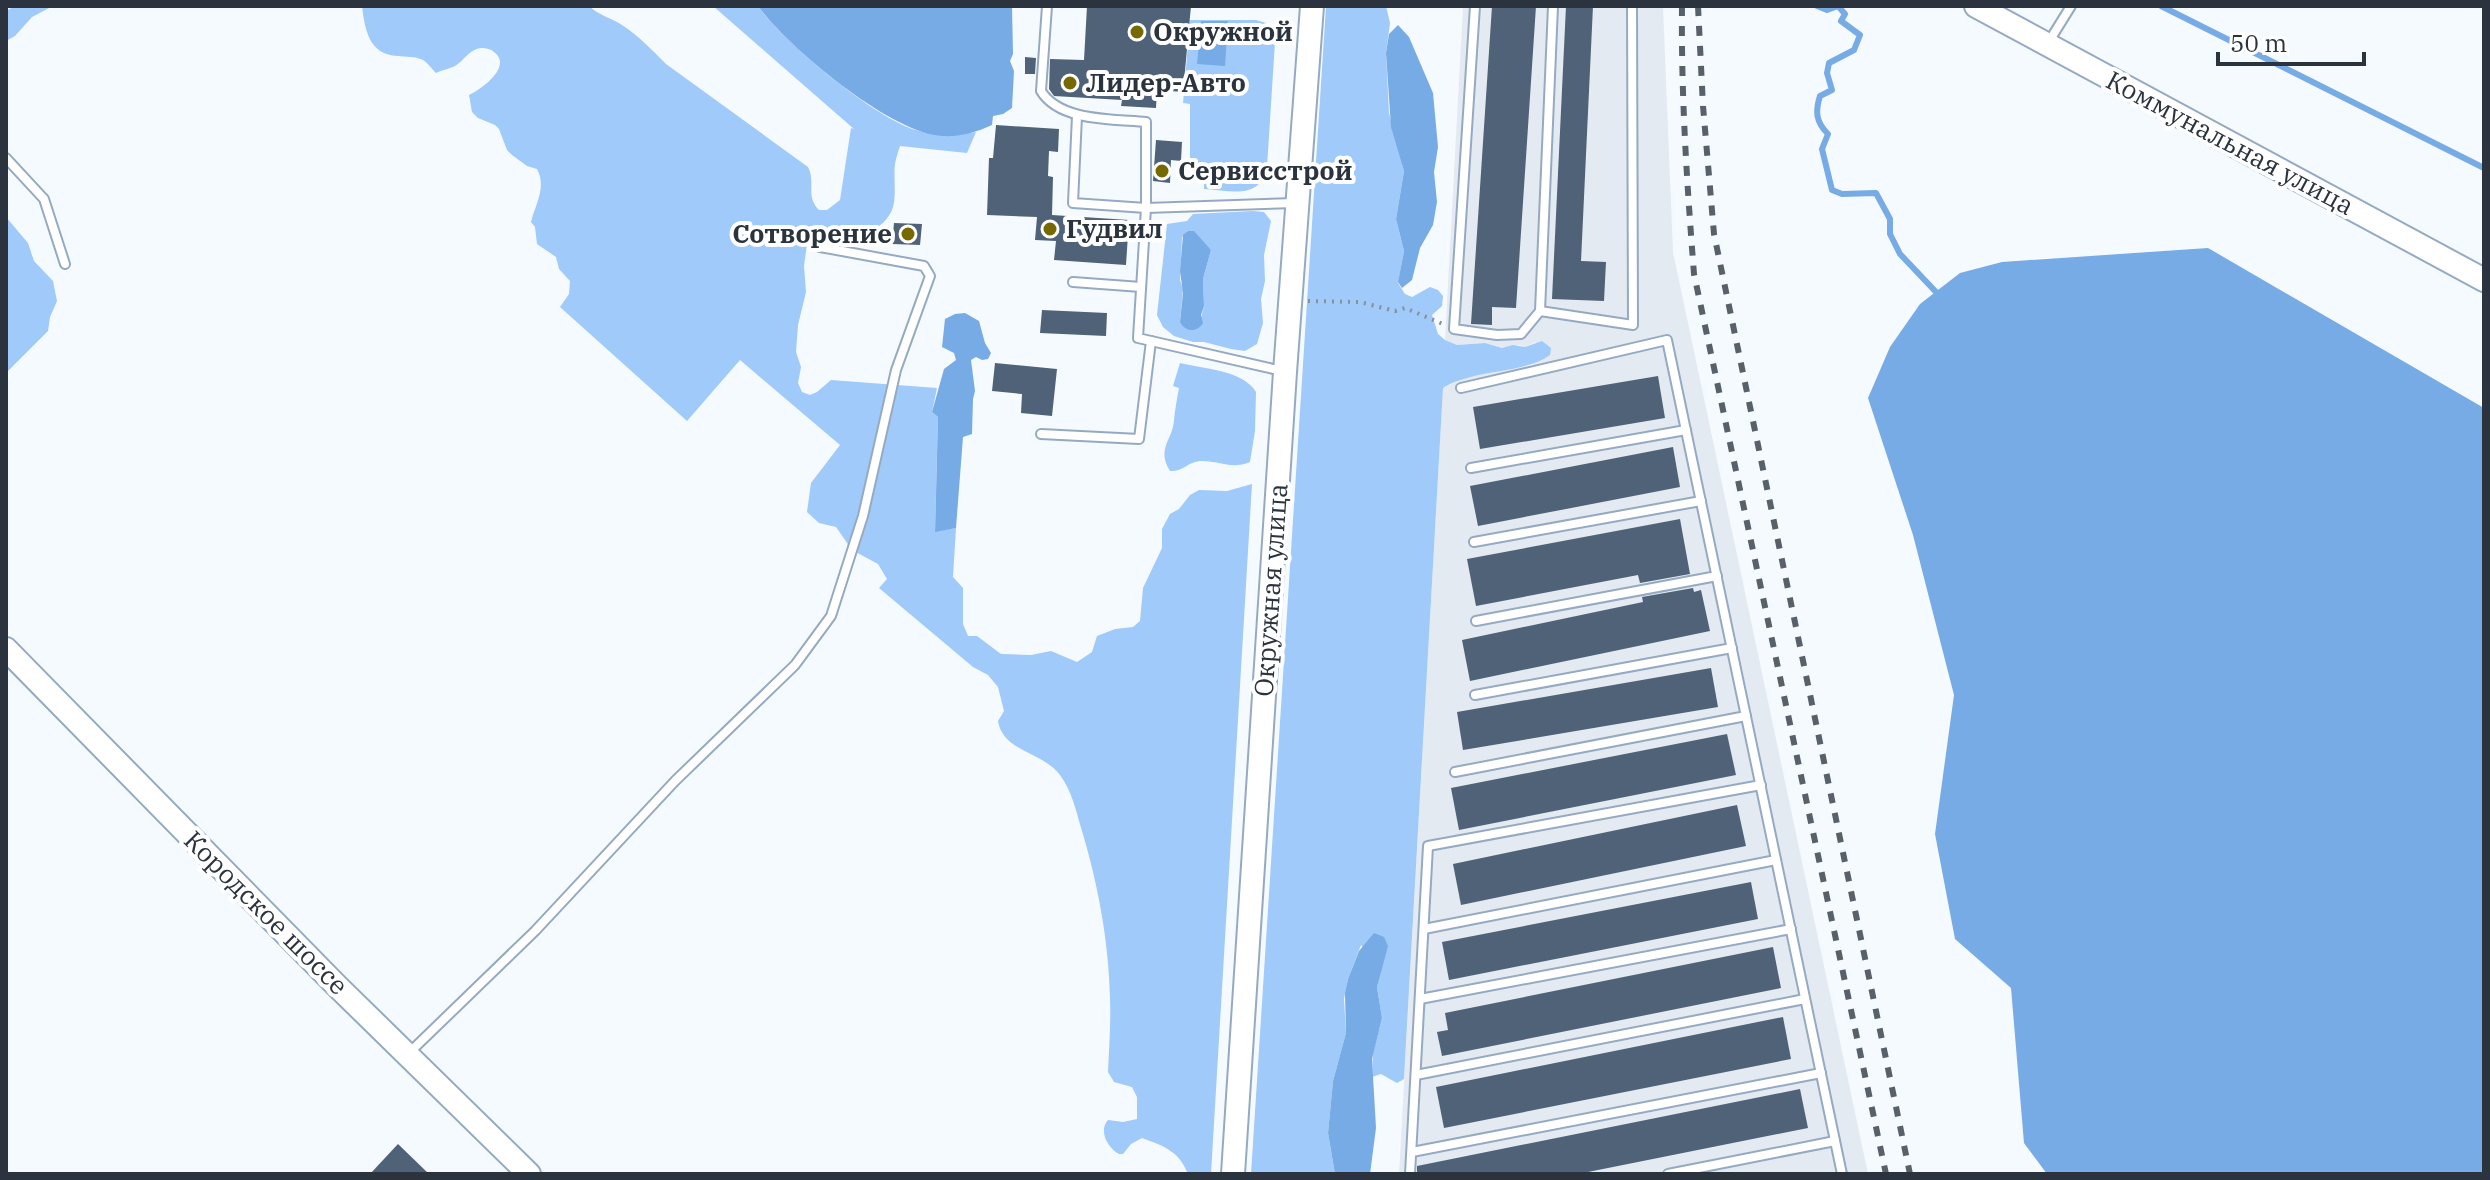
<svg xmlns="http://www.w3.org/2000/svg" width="2490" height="1180" font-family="'IBM Plex Serif',serif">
	<rect width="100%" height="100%" fill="#f5faff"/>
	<path fill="#e4eaf1" d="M1463 6H1663L1673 252 1868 1174H1399L1443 388 1467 377 1533 365 1536 342 1525 347 1520 345 1502 348 1485 343 1457 345 1445 340Z"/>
	<g fill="#a0caf9" fill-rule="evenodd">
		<path d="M15 6H53L32 17 15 36 6 41V11Z"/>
		<path d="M362 6H589C598 15 611 18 622 25 639 36 652 50 666 64L808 167C816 182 805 196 819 210H827L840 200 851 128 854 129 713 6H758C783 42 875 118 916 130 937 136 955 135 976 132L967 153 900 146C898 152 896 158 895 164 893 178 898 202 890 214 868 250 837 213 807 244L804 266 806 292 798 325 796 352 801 367 798 383 802 392 810 395 817 392 831 380 937 388 932 412 938 417 935 531 956 528 953 577 963 588V624L968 636H977L1001 654 1031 655 1051 651 1077 662 1092 652 1097 636 1115 629 1133 627 1140 621 1143 588 1162 548V529L1170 514 1179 509 1190 495 1199 490 1227 491 1252 484 1211 1174H1188C1179 1151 1164 1146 1142 1138L1131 1144 1123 1154H1119C1108 1148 1098 1131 1108 1120L1123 1122 1137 1119V1097L1132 1087 1114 1082 1108 1072C1109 1048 1111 1023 1110 999 1109 943 1098 884 1082 831 1076 811 1072 791 1060 775 1043 752 1003 752 998 721L1004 711 998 687 988 675 973 667 879 588 887 579 878 564 852 550 836 527 819 523 807 512 811 483 840 445 740 360 687 421 560 307 569 294 570 281 559 269 556 257 537 244 535 227 531 222C535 205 547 187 537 169L527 166 512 155 507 150 499 129 495 125 478 118 472 112 469 95C482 89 513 66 494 52 491 49 486 48 482 48 469 49 464 61 455 66 449 69 442 70 436 73 432 69 428 63 423 60 415 56 406 57 398 56 369 55 365 30 362 6Z"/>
		<path d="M1326 6H1386L1390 23 1386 53 1389 113 1404 171 1396 219 1404 251 1398 283 1405 294 1412 297 1430 287 1438 290 1443 296 1442 306 1432 315 1438 334 1445 340 1457 345 1485 343 1502 348 1513 345 1525 347 1542 341 1551 348 1550 355C1522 375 1476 368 1443 388L1404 1079 1397 1083 1381 1074 1372 1077 1373 1053 1382 1018 1377 987 1381 970 1361 945 1348 979 1344 999 1346 1033 1333 1081 1328 1133 1335 1174H1251Z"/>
		<path d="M1190 20H1256L1276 26 1267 167C1260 201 1230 190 1204 189V177L1190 176V104L1183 103Z"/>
		<path d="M1253 211 1264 212 1271 221 1264 255 1265 281 1261 299 1263 323 1257 344 1245 351 1231 349 1204 342H1193L1174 336 1163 327 1157 315 1167 224 1187 221 1193 214ZM1188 231 1211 250 1203 279 1204 306 1201 318 1180 322 1183 289 1180 280 1182 237Z"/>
		<path d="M6 217 28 243 34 261 53 281 57 301 50 317 48 331 6 373Z"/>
		<path d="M1180 363C1204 369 1243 370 1256 392L1255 431 1250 462C1231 470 1218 460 1200 461 1188 462 1182 472 1170 471 1156 448 1173 440 1174 420 1175 409 1177 399 1179 388L1173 386Z"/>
	</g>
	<g fill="#76abe5">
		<path d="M758 6H1012L1013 54 1010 61 1014 71 1012 108 1003 114 993 116 992 125C977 132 960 137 943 136 893 135 787 47 758 6Z"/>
		<path d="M1201 21H1228L1225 66 1197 64Z"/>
		<path d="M1398 25 1409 37 1433 93 1438 147 1434 172 1437 202 1433 225 1420 248 1412 280 1402 288 1398 282 1404 251 1396 219 1404 171 1391 127 1386 53 1389 34Z"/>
		<path d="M1194 231 1211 250 1203 279 1204 306 1201 315 1203 323C1197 333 1185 332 1180 322L1183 293 1180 271 1183 235 1188 231Z"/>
		<path d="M2208 248 2484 408V1174H2047L2024 1143 2011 988 1955 939 1935 834 1954 695 1913 535 1868 398 1890 347 1920 304 1960 273 2002 262Z"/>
		<path d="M965 313 979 321 985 343 991 353 988 359 982 360 976 357 971 360 975 391 973 399 972 434 963 437 956 528 935 532 938 417 932 412 944 369 956 360 954 353 942 347 945 319 955 314Z"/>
		<path d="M1374 933 1384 937 1388 946 1377 987 1382 1018 1372 1059 1376 1128 1370 1174H1335L1328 1133 1333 1081 1346 1033 1345 993 1348 979 1359 951Z"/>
	</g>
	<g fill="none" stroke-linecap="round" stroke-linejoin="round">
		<g stroke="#76abe5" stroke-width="6">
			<path d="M1817 6 1827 10 1838 6 1845 14 1841 21 1860 35 1854 50 1829 63 1827 73 1832 90 1820 96C1815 112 1816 122 1828 134L1822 149 1832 190 1842 194 1876 193 1890 219V234L1900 254 1936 292"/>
			<path d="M2161 6 2484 168"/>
		</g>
	</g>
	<g fill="#4f6278">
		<path d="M1087 6H1191L1183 92 1157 90 1156 108 1121 106 1122 100 1054 96 1049 89 1050 59 1084 60Z"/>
		<path d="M1492 6H1536L1516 308 1492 307V325L1471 324Z"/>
		<path d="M1566 6H1593L1581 261 1606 262 1604 301 1552 299Z"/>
		<path d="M1025 57 1036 58 1035 74H1025Z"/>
		<path d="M996 125 1059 129 1058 152 1049 151 1048 176 1053 177 1052 215 1129 220 1126 265 1054 260 1056 241 1035 240 1037 217 987 215 989 158H993Z"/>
		<path d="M1156 140 1182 142 1181 161 1171 160 1170 183 1153 181Z"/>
		<path d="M894 223 922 224 920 245 892 244Z"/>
		<path d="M1042 310 1107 313 1106 336 1040 333Z"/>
		<path d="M995 363 1057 369 1052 416 1021 413 1022 394 992 391Z"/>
		<path d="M1658 376 1665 418 1480 449 1473 407Z"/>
		<path d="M1673 447 1680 487 1478 526 1470 486Z"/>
		<path d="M1680 519 1690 574 1640 583 1638 575 1476 606 1467 559Z"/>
		<path d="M1693 588 1694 592 1701 590 1710 631 1470 681 1462 640 1643 602 1642 597Z"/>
		<path d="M1711 668 1718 707 1463 750 1457 712Z"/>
		<path d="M1727 734 1736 775 1459 830 1451 788Z"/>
		<path d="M1737 805 1746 846 1461 905 1453 864Z"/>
		<path d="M1751 882 1758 919 1449 980 1442 942Z"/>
		<path d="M1773 947 1781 988 1442 1056 1437 1032 1448 1030 1445 1013Z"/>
		<path d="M1783 1017 1791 1059 1444 1128 1436 1087Z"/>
		<path d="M1800 1089 1808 1128 1578 1174H1417V1166Z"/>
		<path d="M398 1144 429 1174H370Z"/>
	</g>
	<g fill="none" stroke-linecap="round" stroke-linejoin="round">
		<g stroke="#95aac2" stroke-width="12">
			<g id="service">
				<path d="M1047 6 1041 91C1060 122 1115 119 1146 122V208L1138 338 1282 371"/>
				<path d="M1475 6 1454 329 1497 335 1521 334 1540 311 1633 325 1632 6"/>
				<path d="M2048 43 2071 6"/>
				<path d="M1077 116 1073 203 1146 208 1296 203"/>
				<path d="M6 158 44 199 65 264"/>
				<path d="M1073 282 1141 287"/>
				<path d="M1540 311 1553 6"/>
				<path d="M1461 388 1667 340 1842 1174"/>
				<path d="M1041 434 1139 439 1151 341"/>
				<path d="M1471 468 1686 430"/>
				<path d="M1474 542 1701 501"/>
				<path d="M1476 621 1717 576"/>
				<path d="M1475 695 1732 648"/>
				<path d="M1455 772 1746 716"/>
				<path d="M1424 929 1776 860"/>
				<path d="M1420 999 1791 929"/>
				<path d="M410 1052 535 931 675 781 795 665 831 616 863 516 896 370 930 276 924 266 820 247"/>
				<path d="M1416 1075 1805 999"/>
				<path d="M1412 1152 1821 1073"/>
				<path d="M1410 1174 1428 846 1761 785"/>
				<path d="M1668 1174 1835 1141"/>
			</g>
		</g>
		<g stroke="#95aac2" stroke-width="26">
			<g id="secondary">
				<path d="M1976 6 2484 280"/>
				<path d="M6 649 337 986 529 1174"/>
				<path d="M1233 1174 1285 372 1312 6"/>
			</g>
		</g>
		<path stroke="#888f97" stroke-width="4" stroke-dasharray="2 6" stroke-linecap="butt" d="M1308 301 1360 302 1395 311 1405 308 1443 324"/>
		<use href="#service" stroke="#fff" stroke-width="8"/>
		<use href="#secondary" stroke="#fff" stroke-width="22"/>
		<g stroke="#586069" stroke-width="6" stroke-dasharray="10 10" stroke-linecap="butt">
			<path d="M1682 6C1681 96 1687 184 1694 274L1886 1174"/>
			<path d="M1698 6 1703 106 1714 234 1910 1174"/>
		</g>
	</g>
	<g fill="#756900" stroke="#fff" stroke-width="3">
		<circle cx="1137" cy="32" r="8"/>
		<circle cx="1070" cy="83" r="8"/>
		<circle cx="1162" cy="171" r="8"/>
		<circle cx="1050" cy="229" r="8"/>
		<circle cx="908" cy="234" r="8"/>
	</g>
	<g text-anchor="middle" stroke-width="8" stroke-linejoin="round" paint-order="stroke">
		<g font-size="26" font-weight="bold" fill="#2b343e" stroke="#fff" text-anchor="start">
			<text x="1153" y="41">Окружной</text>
			<text x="1086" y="92">Лидер-Авто</text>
			<text x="1178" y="180">Сервисстрой</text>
			<text x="1066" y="238">Гудвил</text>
			<text x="892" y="243" text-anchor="end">Сотворение</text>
		</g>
		<g font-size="26" fill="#2b343e" stroke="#fff">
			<text transform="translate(2230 143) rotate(28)" y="9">Коммунальная улица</text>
			<text transform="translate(1271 590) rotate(-86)" y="9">Окружная улица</text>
			<text transform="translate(266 913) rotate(45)" y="9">Кородское шоссе</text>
		</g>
	</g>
	<rect width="2490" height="1180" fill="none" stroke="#2b343e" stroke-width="16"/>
	<path d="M2218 52v12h146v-12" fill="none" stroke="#2b343e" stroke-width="4"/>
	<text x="2230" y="52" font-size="24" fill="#2b343e" stroke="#ffffff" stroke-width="6" paint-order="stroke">50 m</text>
</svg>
